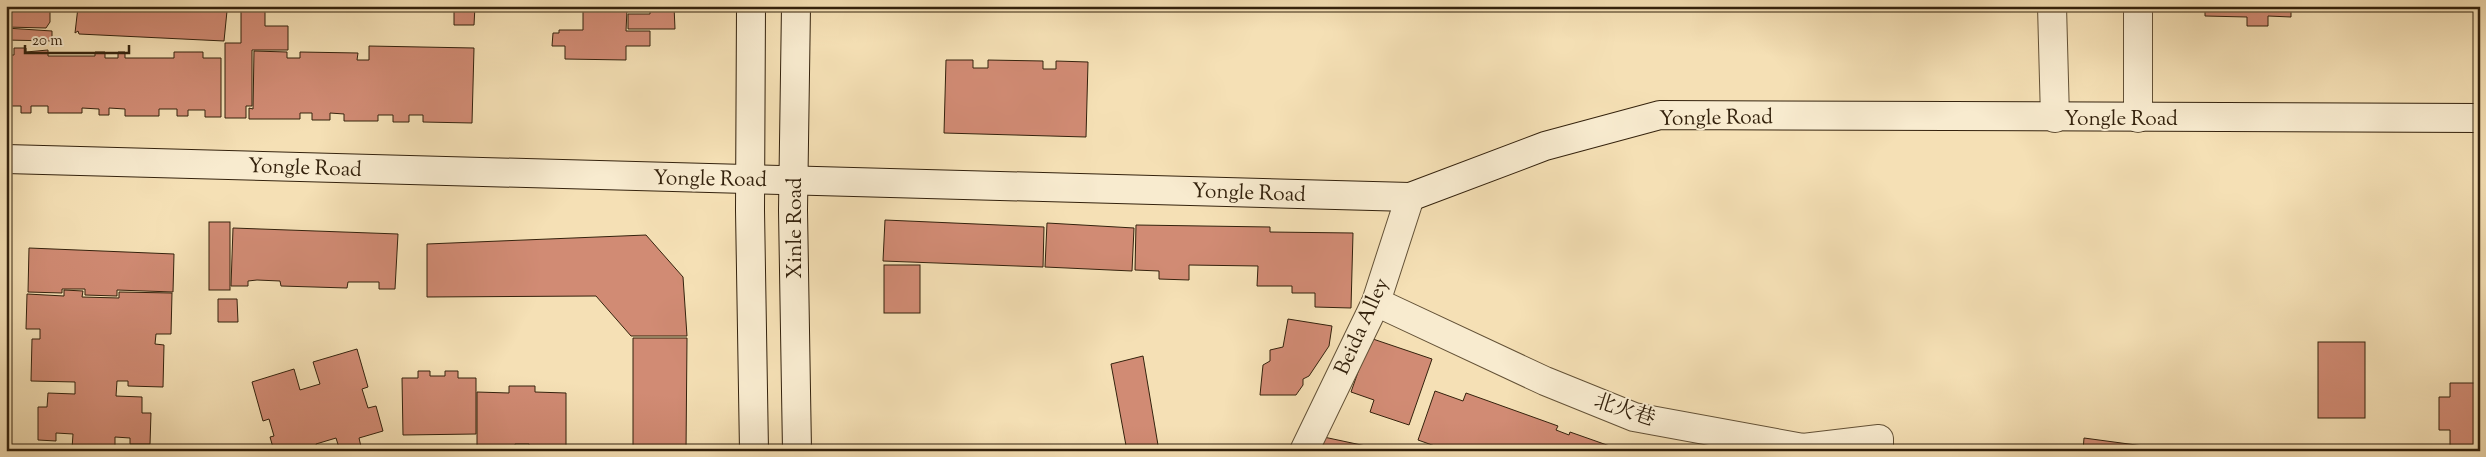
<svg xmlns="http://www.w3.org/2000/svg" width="2486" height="457" font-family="'Sorts Mill Goudy','Noto Serif SC',serif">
	<rect width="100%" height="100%" fill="#f5e0b5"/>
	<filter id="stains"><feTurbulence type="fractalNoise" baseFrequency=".004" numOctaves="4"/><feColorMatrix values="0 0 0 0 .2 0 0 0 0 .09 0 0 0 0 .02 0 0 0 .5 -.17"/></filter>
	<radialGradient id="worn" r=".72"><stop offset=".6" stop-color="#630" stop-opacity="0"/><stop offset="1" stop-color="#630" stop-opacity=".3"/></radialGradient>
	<g fill="#d18b74" stroke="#34220d">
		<path d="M6 6 50 8V22L46 28 6 27Z"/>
		<path d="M454 6H475L474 25H454Z"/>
		<path d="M552 6H656V10H627L626 31H650V46H626V60L565 59V46H552L553 33H559V30H583V10H552Z"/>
		<path d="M658 6H674L675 29H628V14H650V11H658Z"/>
		<path d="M1506 6H1905V7Z"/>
		<path d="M2205 6H2291V17L2268 16V26H2247V17L2205 16Z"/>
		<path d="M78 7 227 11 224 41 79 34 78 31 75 33Z"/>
		<path d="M241 10H265V26H288V50H252V106H246V118H225V43H241Z"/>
		<path d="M6 28 52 31V41L6 40Z"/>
		<path d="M369 46 474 48 472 123 423 122V115H409V122H393V115H378V121H344V114L330 113V120H312V113H300V119H249V108L253 109 254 51 287 52V58H300V52L358 53 357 60H369Z"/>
		<path d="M14 48H26V52L48 50V56H95V52H105V58H118V52H125V58H174V52H203V58H221V117H205V110H188V116H177V109H159V116H125V109L109 108V115H99V109L82 108V113H48V106H31V113H21V106H6V55H14Z"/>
		<path d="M946 60H973V68H988V60L1043 61V69H1056V61L1088 62 1086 137 944 133Z"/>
		<path d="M885 220 1044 227 1043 267 883 261Z"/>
		<rect x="209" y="222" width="21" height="68"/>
		<path d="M1047 223 1134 228 1132 271 1045 267Z"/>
		<path d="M1136 225 1270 227V232L1353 233 1351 308 1315 307V293H1292V286H1257L1258 266 1189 265V280L1159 279V271L1135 270Z"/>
		<path d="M233 228 398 234 395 289H379V282H348L347 288 281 286 280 281 257 280 248 281V286H231Z"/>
		<path d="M646 235 683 277 687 336H631L596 296 427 297V244Z"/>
		<path d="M29 248 174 254 173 292 117 290V296L85 295V289H62V293L28 292Z"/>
		<rect x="884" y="265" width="36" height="48"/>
		<path d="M64 290 83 291 82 297 119 298V292L172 293 171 334H156L155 344 164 345 163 387 128 386V381H117L116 396 142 397V413H151L150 444H130V438L115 437V450L72 449 73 434 56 433V441L38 440V407H47L48 393 75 394V382L31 381 32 339H40V329H26L27 294 64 296Z"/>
		<path d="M218 299H237L238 322H218Z"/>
		<path d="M1288 319 1332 326 1329 346 1309 376 1303 379V385L1296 395H1260L1263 365 1270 361V350L1283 347Z"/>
		<path d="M633 338H687L686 451H633Z"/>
		<path d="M1370 338 1432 359 1409 425 1370 412 1374 400 1351 392Z"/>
		<rect x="2318" y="342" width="47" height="76"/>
		<path d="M357 349 368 387 362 389 368 408 376 406 383 431 359 438 362 451H340L336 438 316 444 318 451H274L270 437 274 436 269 419 263 421 252 382 294 369 300 390 320 384 313 362Z"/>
		<path d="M1143 356 1159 451H1127L1111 364Z"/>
		<path d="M418 371H430V376H445V371H458V378H476V434L403 435 402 378H418Z"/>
		<path d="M2450 383H2480V451H2450V430H2439V397H2450Z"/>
		<path d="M509 386H535V392L566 393V451H529V444H515V451L477 450V392L509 393Z"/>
		<path d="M1435 391 1463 401 1466 393 1558 426 1556 430 1569 435 1570 432 1624 451H1449L1418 440Z"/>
		<path d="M1319 436 1366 446 1365 451H1315Z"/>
		<path d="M2084 438 2181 451H2083Z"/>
		<rect x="1217" y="448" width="54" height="3"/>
		<rect x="2321" y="448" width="90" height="3"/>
	</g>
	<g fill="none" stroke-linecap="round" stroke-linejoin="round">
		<g stroke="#645237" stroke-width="30">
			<g id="street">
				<path d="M2052 6 2055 118"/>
				<path d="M2138 6V118"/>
				<path d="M1376 302 1545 381 1634 417 1803 448 1879 439V451"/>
				<path d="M1304 451 1376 302 1410 197"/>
			</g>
		</g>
		<g stroke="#34220d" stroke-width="30">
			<g id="secondary">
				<path d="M751 6 750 210 754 451"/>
				<path d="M796 6 793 210 797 451"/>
				<path d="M6 159 1410 197 1545 146 1660 115 2480 118"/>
			</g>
		</g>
		<use href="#street" stroke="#f8ebcf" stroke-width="28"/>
		<use href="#secondary" stroke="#f8ebcf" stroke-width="28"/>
	</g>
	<g text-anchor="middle" stroke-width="4" stroke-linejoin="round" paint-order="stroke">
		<g font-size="21" fill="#34220d" stroke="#f8ebcf">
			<text transform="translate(1716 117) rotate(-1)" y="7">Yongle Road</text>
			<text x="2121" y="125">Yongle Road</text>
			<text transform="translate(305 167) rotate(2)" y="7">Yongle Road</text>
			<text transform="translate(710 178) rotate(1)" y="7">Yongle Road</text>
			<text transform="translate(1249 192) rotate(2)" y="7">Yongle Road</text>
			<text transform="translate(794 228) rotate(-90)" y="7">Xinle Road</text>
			<text transform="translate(1361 326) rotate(-66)" y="7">Beida Alley</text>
			<text transform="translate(1625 409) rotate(18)" y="7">北火巷</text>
		</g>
	</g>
	<rect width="2486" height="457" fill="none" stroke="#f5e0b5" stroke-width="25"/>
	<rect x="8" y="8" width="2471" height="442" fill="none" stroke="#34220d" stroke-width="2.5"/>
	<rect x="12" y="12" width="2461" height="432" fill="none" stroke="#34220d"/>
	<path d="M25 45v8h104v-8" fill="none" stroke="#34220d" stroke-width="2.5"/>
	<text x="32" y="45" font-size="15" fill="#34220d" stroke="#f8ebcf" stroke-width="4" paint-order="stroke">20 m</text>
	<rect width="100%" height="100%" filter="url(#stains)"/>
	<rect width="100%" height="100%" fill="url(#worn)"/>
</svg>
